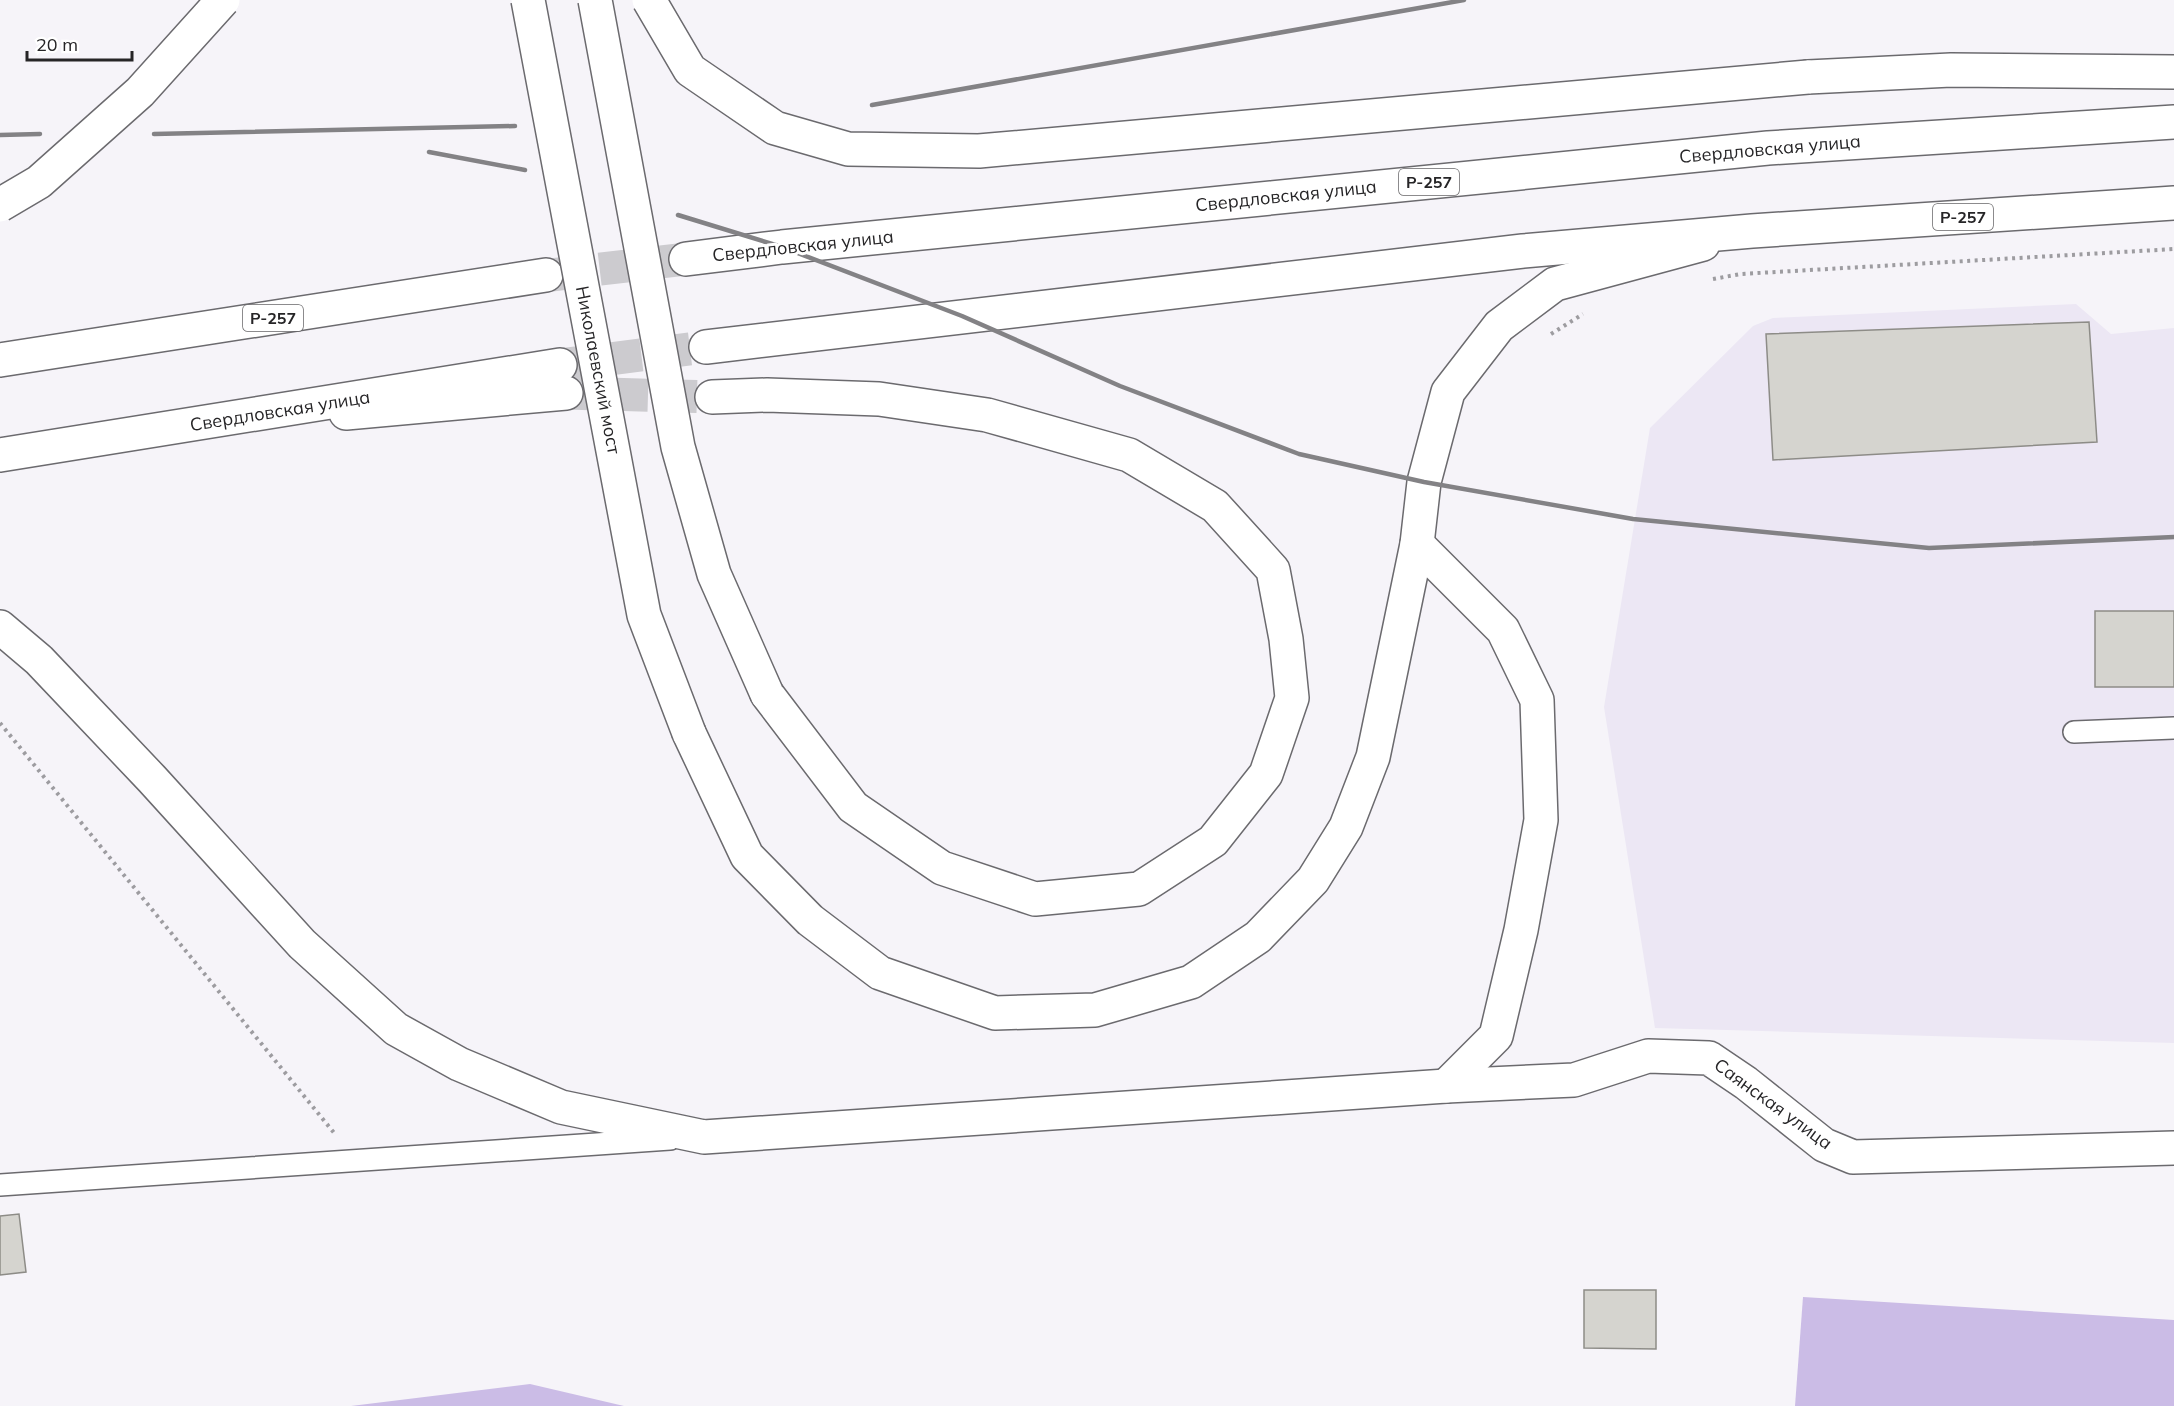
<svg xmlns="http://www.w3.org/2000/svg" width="2174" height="1406" font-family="Mulish,sans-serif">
	<rect width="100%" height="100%" fill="#f6f4f9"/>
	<path fill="#ece7f4" d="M2076 304 2111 334 2174 328V1043L1655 1028 1604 707 1650 428 1753 326 1773 318Z"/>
	<g fill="#cbbce6">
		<path d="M1803 1297 2174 1320V1406H1795Z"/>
		<path d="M530 1384 624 1406H351Z"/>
	</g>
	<g fill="#d5d4cf" stroke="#8d8c87" stroke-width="1.5">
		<path d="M2089 322 2097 442 1773 460 1766 334Z"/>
		<rect x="2095" y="611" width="79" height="76"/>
		<path d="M19 1214 26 1272 0 1275V1216Z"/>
		<path d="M1584 1290H1656V1349L1584 1348Z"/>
	</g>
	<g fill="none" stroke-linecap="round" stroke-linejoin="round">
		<path stroke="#cccbcf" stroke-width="33" stroke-dasharray="33 16" stroke-linecap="butt" d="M566 393 712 397"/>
		<g stroke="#cccbcf" stroke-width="33" stroke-dasharray="33 16" stroke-linecap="butt">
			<path d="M551 275 686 259"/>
			<path d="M560 365 706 347"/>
		</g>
		<g stroke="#6b6a6e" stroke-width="24">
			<g id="lane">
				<path d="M2074 732 2174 728"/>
				<path d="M0 1185 670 1139"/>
			</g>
		</g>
		<g stroke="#6b6a6e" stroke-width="36">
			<g id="street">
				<path d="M1417 544 1503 630 1537 700 1541 820 1521 930 1496 1036 1446 1086"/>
				<path d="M0 627 39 660 152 779 302 944 396 1029 459 1064 561 1107 704 1137 1446 1086 1574 1080 1648 1056 1709 1058 1746 1083 1824 1145 1853 1157 2174 1148"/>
			</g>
		</g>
		<g stroke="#6b6a6e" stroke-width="36">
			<g id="primary">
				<path d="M1808 77 1951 70 2174 72"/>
				<path d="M712 397 767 395 879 399 987 415 1129 455 1215 506 1273 570 1286 639 1292 698 1266 774 1213 841 1139 889 1035 899 942 868 853 807 767 694"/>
				<path d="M346 413 566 393"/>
				<path d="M689 733 747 856 810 920 880 973 995 1013 1095 1010 1191 982 1258 937 1313 880 1346 827 1373 757 1417 544 1424 482 1448 392 1499 326 1555 284 1703 244"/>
			</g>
		</g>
		<g stroke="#6b6a6e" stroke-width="36">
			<g id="highway">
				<path d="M686 259 782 247 1768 148 2174 122"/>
				<path d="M706 347 1523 251 1752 231 2174 203"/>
				<path d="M0 360 546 275"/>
				<path d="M0 455 560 365"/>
			</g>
		</g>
		<g stroke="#9d9ca0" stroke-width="4" stroke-dasharray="3 4.5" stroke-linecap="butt">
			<path d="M1713 279 1741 274 2174 249"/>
			<path d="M1551 334 1583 314"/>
			<path d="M0 723 335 1134"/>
		</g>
		<use href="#lane" stroke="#fff" stroke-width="21"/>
		<use href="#street" stroke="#fff" stroke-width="33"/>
		<use href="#primary" stroke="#fff" stroke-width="33"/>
		<use href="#highway" stroke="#fff" stroke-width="33"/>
		<g stroke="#838285" stroke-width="4.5">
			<path d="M872 105 1464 0"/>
			<path d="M154 134 515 126"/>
			<path d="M0 135 40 134"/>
			<path d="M429 152 525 170"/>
			<path d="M678 215 782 247 962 316 1120 386 1299 454 1424 482 1633 519 1929 548 2174 537"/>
		</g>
		<g stroke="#6b6a6e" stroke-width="36" stroke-linecap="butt">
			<g id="primary-bridge">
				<path d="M528 0 644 615 689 733"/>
				<path d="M595 0 678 447 714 574 767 694"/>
				<path d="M649 0 690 70 775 128 848 149 979 151 1808 77"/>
				<path d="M0 205 39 182 140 92 223 0"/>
			</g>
		</g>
		<use href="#primary-bridge" stroke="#fff" stroke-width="33"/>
	</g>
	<g text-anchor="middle" stroke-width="6" stroke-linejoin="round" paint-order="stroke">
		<g fill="#fff" stroke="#676668" stroke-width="1.5">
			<rect x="1399" y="169" width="60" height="26" rx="4.5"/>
			<rect x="1933" y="204" width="60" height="26" rx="4.5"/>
			<rect x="243" y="305" width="60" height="26" rx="4.5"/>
		</g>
		<g font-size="16" font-weight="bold" fill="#262527">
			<text x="1429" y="188">Р-257</text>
			<text x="1963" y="223">Р-257</text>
			<text x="273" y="324">Р-257</text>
		</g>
		<g font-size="18" fill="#262527" stroke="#fff">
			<text transform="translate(1770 149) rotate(-5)" y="6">Свердловская улица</text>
			<text transform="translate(1286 196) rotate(-6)" y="6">Свердловская улица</text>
			<text transform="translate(803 246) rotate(-6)" y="6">Свердловская улица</text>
			<text transform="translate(598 370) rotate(79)" y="6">Николаевский мост</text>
			<text transform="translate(280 411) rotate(-9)" y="6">Свердловская улица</text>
			<text transform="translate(1773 1104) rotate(36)" y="6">Саянская улица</text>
		</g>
	</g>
	<path d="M27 51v9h105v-9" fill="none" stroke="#262527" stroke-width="3"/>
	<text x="36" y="51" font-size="18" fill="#262527" stroke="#ffffff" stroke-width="4.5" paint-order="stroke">20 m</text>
</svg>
